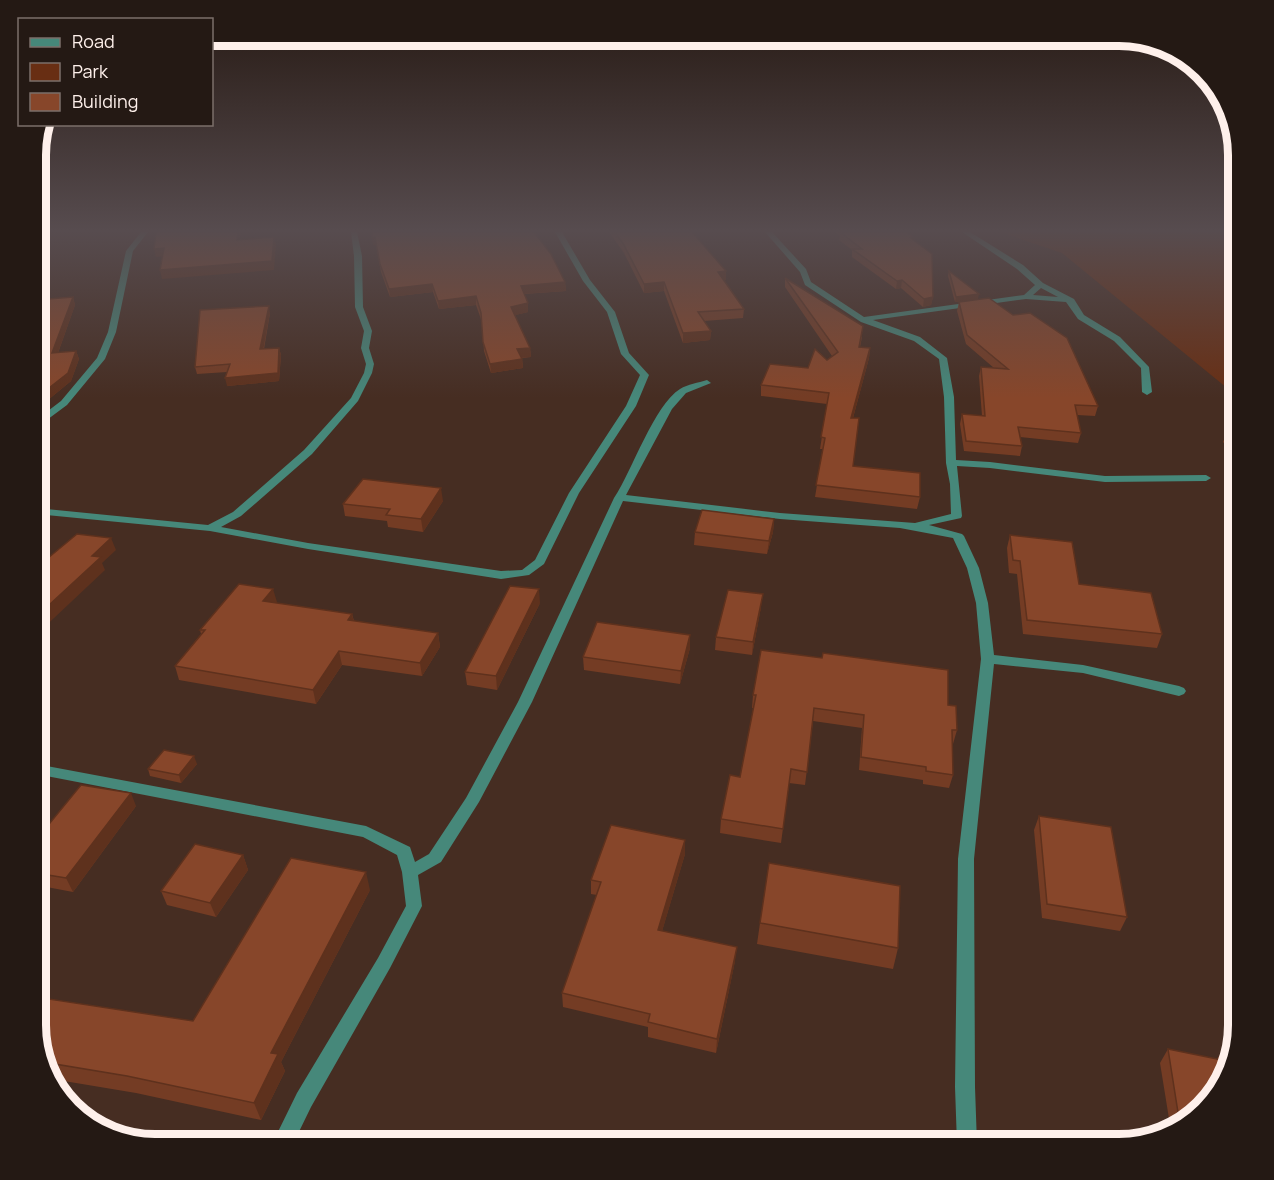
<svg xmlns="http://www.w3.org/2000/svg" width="1274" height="1180" font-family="Manrope,sans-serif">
	<rect width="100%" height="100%" fill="#462d22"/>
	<path fill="#682e13" d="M1000 232H1238V397L1062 253Z"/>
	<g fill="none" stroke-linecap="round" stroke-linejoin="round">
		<g fill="#46887a" fill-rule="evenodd">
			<path d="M141 232H148L133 251 116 332 105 359 67 405 36 428V420L61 401 97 358 108 332 126 251Z"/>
			<path d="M351 232H357L362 256 363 307 372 331 369 348 374 364 372 373 358 401 312 454 241 516 221 527 308 543 501 571 522 570 535 560 569 493 626 406 640 375 621 354 607 312 583 281 555 232H562L590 280 615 312 629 353 649 375 636 406 579 493 544 564 529 575 501 579 308 549 210 531 36 514V508L208 525 233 512 304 450 351 398 364 373 366 364 361 348 364 331 355 307 354 256Z"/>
			<path d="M765 232H772L806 269 811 282 864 317 1024 295 1035 285 1017 269 962 232H970L1023 265 1043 283 1074 299 1084 315 1120 337 1149 367 1152 392 1147 395 1142 392 1141 368 1114 341 1078 319 1066 302 1026 299 873 320 920 337 947 358 954 397 956 460 990 462 1105 476 1206 475 1211 478 1206 481 1105 482 990 468 957 466 962 516 961 518 929 525 962 534 964 536 979 568 988 603 994 655 1083 665 1179 686 1184 688 1186 691 1184 694 1179 696 1083 673 994 664 974 859 975 1087 977 1144H957L955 1087 958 859 981 659 976 603 967 568 953 538 900 528 780 519 623 501 532 702 479 802 441 862 418 875 422 906 390 968 311 1107 293 1144H272L297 1093 378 958 406 906 402 872 397 855 363 837 36 774V764L366 826 410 847 415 862 429 854 466 798 518 702 614 498C632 471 654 405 680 389 688 384 698 383 707 380L711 383 686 393 672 409 626 495 780 513 915 523 951 514 950 484 946 463 944 397 939 359 914 341 861 322 805 285 800 272ZM1041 288 1058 297 1033 295Z"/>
		</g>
	</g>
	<g fill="#743c24">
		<path d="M372 232 565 282 566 291 524 294 528 312 515 315 530 348 531 357 522 358 523 368 491 373 484 351 482 322 476 305 439 309 433 292 390 297 381 272 376 245H373Z"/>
		<path d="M609 232H692L726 271V280H724L744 309 743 318 704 321 711 331 710 340 683 343 664 291 644 293 624 253Z"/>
		<path d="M835 232H907L913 240 933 297 931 305 923 307 901 288 896 289 852 257V250L839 240 840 236Z"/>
		<path d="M949 271 978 299 955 302 948 276Z"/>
		<path d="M785 278 862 337 860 347 870 348 869 358 853 418V466L920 497 917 509 815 497 823 449H820L827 404 761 396V385L808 368 827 360 832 356 785 287Z"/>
		<path d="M73 297 75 305 58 353 76 351 79 359 71 381 43 404 36 403V300Z"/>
		<path d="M959 302 1098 406 1095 416 1077 415 1081 433 1078 443 1020 437 1022 446 1020 456 964 451 960 424 962 414 982 416 979 376 981 367 994 368 966 344 957 311Z"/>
		<path d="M270 313 264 349 279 348 281 355 279 381 227 386V372L197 374 195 367Z"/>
		<path d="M1228 430H1238V457L1223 442Z"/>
		<path d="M443 501 423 532 388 527 387 521 345 516 343 504Z"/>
		<path d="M774 519 773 532 767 554 694 545 695 532Z"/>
		<path d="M1010 535 1079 584 1162 634 1157 648 1023 634 1017 574 1009 573 1007 548Z"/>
		<path d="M277 602 276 603 352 614 354 621 438 633 440 647 422 676 342 665 316 704 179 680 175 666 201 634 200 630Z"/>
		<path d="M540 603 497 690 467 685 465 672Z"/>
		<path d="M761 607 752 655 715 650 716 637Z"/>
		<path d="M690 635V648L680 684 584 670 583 657Z"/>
		<path d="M753 695 948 705 957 730 953 744H952L953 775 949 788 923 784V780L859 770 862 728 813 721 805 785 789 783 781 843 720 833 721 819 740 777 754 708H752Z"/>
		<path d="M197 764 181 783 150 776 148 769Z"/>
		<path d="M136 806 73 892 36 885V840Z"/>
		<path d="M1039 816 1127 917 1120 931 1042 918 1034 830Z"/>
		<path d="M685 854 662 931 735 961 716 1053 648 1037V1027L563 1007 562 993 597 895 591 894V880Z"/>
		<path d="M243 855 248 870 216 917 167 905 161 891Z"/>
		<path d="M370 890 281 1062 285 1071 261 1120 136 1093 52 1079 46 1069H45L36 1032 193 1021Z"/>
		<path d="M760 923 898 948 893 969 757 944Z"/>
		<path d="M1224 1048 1233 1050 1203 1109 1171 1131 1160 1063 1168 1049 1217 1059Z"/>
	</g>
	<g fill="#5e311d">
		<path d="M238 232H241L238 248 237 240Z"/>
		<path d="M274 237 276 245 274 270 162 279 160 270Z"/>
		<path d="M372 237H375L376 245H373Z"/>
		<path d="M164 248 167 256 156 257 154 249Z"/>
		<path d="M726 271V280L718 281V272Z"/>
		<path d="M902 280 901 288 896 289 897 281Z"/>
		<path d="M565 282 566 291 521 294V286Z"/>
		<path d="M664 282V291L644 293V284Z"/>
		<path d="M432 284 433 292 390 297 389 289Z"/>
		<path d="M979 294 978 299 955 302 956 297Z"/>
		<path d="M476 296V305L439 309 438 301Z"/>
		<path d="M73 297 75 305 55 361 52 353Z"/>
		<path d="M933 297 931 305 923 307 924 299Z"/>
		<path d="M528 303V312L512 316 511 307Z"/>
		<path d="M269 306 270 313 262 356 260 349Z"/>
		<path d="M711 331 710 340 683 343V333Z"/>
		<path d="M279 348 281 355 279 381 227 386 225 378Z"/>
		<path d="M530 348 531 357 517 358V349Z"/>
		<path d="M870 348 869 358 850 429 851 418Z"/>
		<path d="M76 351 79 359 71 381 43 404 40 395Z"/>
		<path d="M522 359 523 368 491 373 490 364Z"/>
		<path d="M441 488 443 501 423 532 421 519Z"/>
		<path d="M774 519 773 532 767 554 769 541Z"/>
		<path d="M111 538 116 550 102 563 105 570 36 635V617L92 556Z"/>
		<path d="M273 589 277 602 267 615 263 601Z"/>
		<path d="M539 589 540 603 497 690 496 676Z"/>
		<path d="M763 594 761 607 752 655 753 642Z"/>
		<path d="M352 614 355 627 348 620Z"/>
		<path d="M438 633 440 647 422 676 420 663Z"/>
		<path d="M690 635V648L680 684 681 671Z"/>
		<path d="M339 651 342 665 316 704 313 690Z"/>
		<path d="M194 756 197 764 181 783 179 775Z"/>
		<path d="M131 793 136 806 73 892 66 878Z"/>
		<path d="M685 840V854L658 945V930Z"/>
		<path d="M243 855 248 870 216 917 210 903Z"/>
		<path d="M366 872 370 890 281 1062 285 1071 261 1120 254 1103 271 1053Z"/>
		<path d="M737 947 735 961 716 1053 717 1039Z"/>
	</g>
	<g fill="#87462a" stroke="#5e311d" stroke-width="1.5">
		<path d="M156 232H238L237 240 274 237 272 261 160 270 164 248 154 249Z"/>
		<path d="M372 232H534L551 254 565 282 521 286 528 303 511 307 530 348 517 349 522 359 490 364 483 342 481 313 476 296 438 301 432 284 389 289 380 264 375 237H372Z"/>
		<path d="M615 232H692L726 271 718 272 744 309 698 312 711 331 683 333 664 282 644 284 624 245Z"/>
		<path d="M840 232H907L914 238H911L932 254 933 297 924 299 902 280 897 281 852 249H862Z"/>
		<path d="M949 271 979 294 956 297Z"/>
		<path d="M785 278 863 326 859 347 870 348 851 418H859L853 466 920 473V497L816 485 825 438 821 437 829 393 761 385 770 364 808 368 815 349 827 360 838 352Z"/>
		<path d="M73 297 52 353 76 351 68 373 40 395H36V300Z"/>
		<path d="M989 298 1013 315 1030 313 1067 338 1098 406 1075 405 1081 433 1018 427 1022 446 966 441 962 414 985 416 981 367 1008 369 967 335 959 302Z"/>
		<path d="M269 306 260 349 279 348 278 373 225 378 230 364 195 367 200 310Z"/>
		<path d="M1228 430H1238V440Z"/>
		<path d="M363 479 441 488 421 519 386 515 390 509 343 504Z"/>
		<path d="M702 510 774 519 769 541 695 532Z"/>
		<path d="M77 534 111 538 92 556 101 557 36 617V568Z"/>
		<path d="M1010 535 1072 542 1079 584 1151 593 1162 634 1027 620 1020 561 1013 560Z"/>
		<path d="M239 584 273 589 263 601 352 614 348 620 438 633 420 663 339 651 313 690 175 666 205 630H200Z"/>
		<path d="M510 586 539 589 496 676 465 672Z"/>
		<path d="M728 590 763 594 753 642 716 637Z"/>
		<path d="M597 622 690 635 681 671 583 657Z"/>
		<path d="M761 650 822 658 823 653 948 670V705L956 706 957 730H952L953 775 926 771V767L861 757 864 715 814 708 807 772 791 769 783 829 721 819 730 775 740 777 756 695H753Z"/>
		<path d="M164 750 194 756 179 775 148 769Z"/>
		<path d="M81 785 131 793 66 878 36 873V840Z"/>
		<path d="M1039 816 1111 827 1127 917 1047 904Z"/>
		<path d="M611 825 685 840 658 930 737 947 717 1039 648 1022 650 1014 562 993 601 882 591 880Z"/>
		<path d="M195 844 243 855 210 903 161 891Z"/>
		<path d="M291 858 366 872 271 1053 278 1054 254 1103 127 1076 43 1062V1060L47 1054 41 1053 36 1032V997L193 1021Z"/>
		<path d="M769 863 900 886 898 948 760 923Z"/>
		<path d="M1224 1048 1233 1050 1229 1071 1203 1109 1180 1125 1168 1049 1227 1061Z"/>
		<path d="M557 1137 585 1144H554Z"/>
	</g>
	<linearGradient id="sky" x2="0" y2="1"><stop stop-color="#261913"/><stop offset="0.58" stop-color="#574c4f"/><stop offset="1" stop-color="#574c4f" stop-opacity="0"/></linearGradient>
	<rect width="1274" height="398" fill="url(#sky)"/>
	<path d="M0 0H1274V1180H0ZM155 46H1119A109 109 0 0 1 1228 155V1025A109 109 0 0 1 1119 1134H155A109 109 0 0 1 46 1025V155A109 109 0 0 1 155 46Z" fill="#241914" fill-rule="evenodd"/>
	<path fill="none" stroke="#fef0eb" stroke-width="8" d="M155 46H1119A109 109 0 0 1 1228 155V1025A109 109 0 0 1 1119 1134H155A109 109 0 0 1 46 1025V155A109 109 0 0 1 155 46Z"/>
	<rect x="18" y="18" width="195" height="108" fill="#241914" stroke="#7b6f6a" stroke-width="1.5"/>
	<rect x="30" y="38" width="30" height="9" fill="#46887a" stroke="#7b6f6a" stroke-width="1.5"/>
	<text x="72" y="48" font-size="18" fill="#fef0eb">Road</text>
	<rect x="30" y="63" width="30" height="18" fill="#682e13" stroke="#7b6f6a" stroke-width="1.5"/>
	<text x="72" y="78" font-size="18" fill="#fef0eb">Park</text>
	<rect x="30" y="93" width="30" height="18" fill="#87462a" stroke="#7b6f6a" stroke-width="1.5"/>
	<text x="72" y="108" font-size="18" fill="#fef0eb">Building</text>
</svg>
